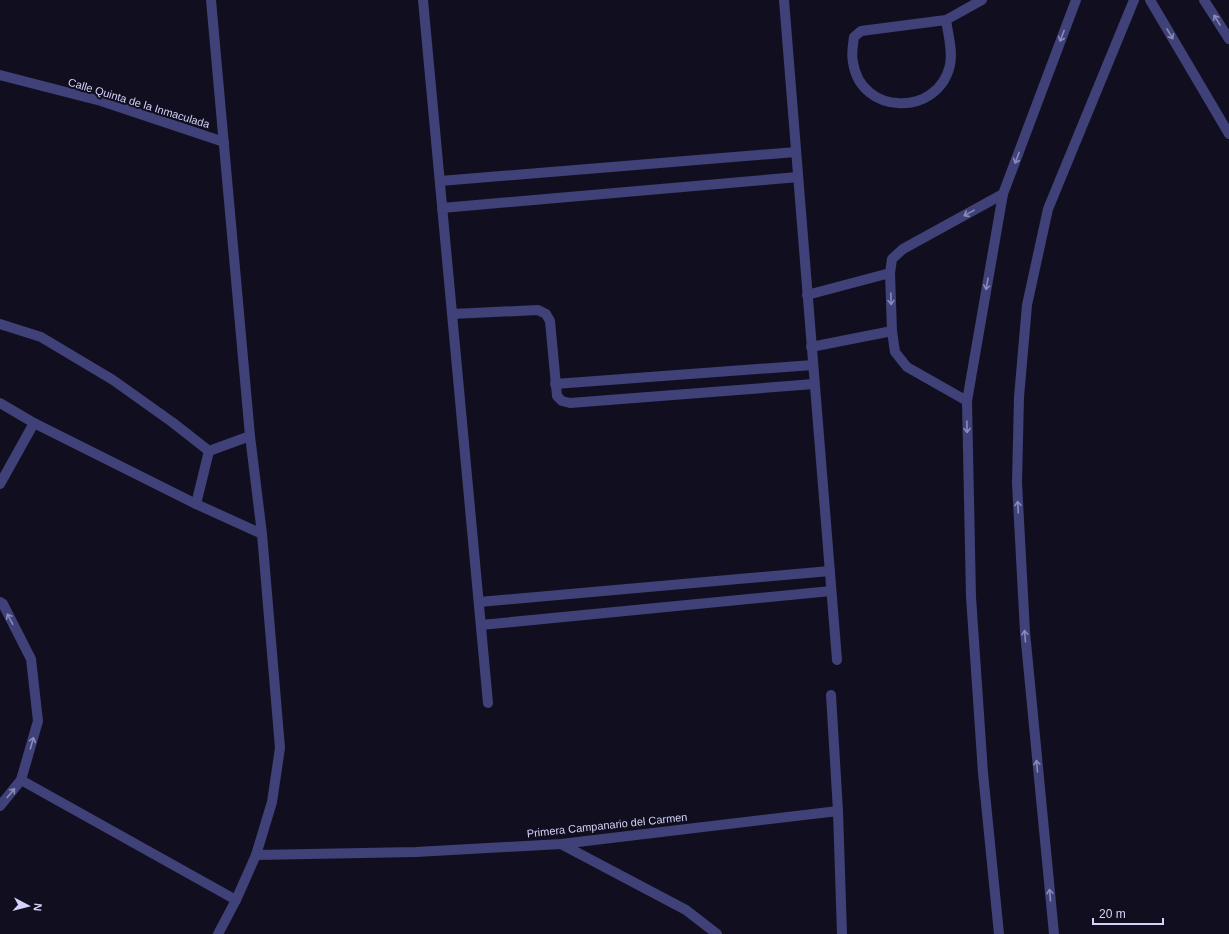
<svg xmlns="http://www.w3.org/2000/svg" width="1229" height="934" font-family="Helvetica,sans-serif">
	<rect width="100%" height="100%" fill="#110f1f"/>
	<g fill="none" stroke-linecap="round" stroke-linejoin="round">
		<g stroke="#3f4178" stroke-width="10">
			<path d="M211 0 250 436 262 534 280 748 272 802 256 855 236 900 218 934"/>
			<path d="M423 0 488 703"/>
			<path d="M784 0 837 660"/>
			<path d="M1150 0 1229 134"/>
			<path d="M1204 0 1229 39"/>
			<path d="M946 20C948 34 953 51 950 65 938 118 860 115 853 62 851 54 853 45 854 37L861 31 946 20 982 0"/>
			<path d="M0 75 101 101 224 142"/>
			<path d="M440 181 796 152"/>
			<path d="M442 208 798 177"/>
			<path d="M807 295 890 273"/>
			<path d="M452 314 538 310 546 314 550 321 557 396 562 401 570 403 814 384"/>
			<path d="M0 324 41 337 113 380 172 422 209 451 250 436"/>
			<path d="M811 347 892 331"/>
			<path d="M555 384 813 365"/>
			<path d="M967 401 907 367 895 352 892 331 890 273 892 259 903 249 1003 194"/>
			<path d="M0 403 34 423 196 504 262 534"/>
			<path d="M0 484 34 423"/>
			<path d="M196 504 209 451"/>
			<path d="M0 602 3 604 31 659 38 721 21 780 0 806"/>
			<path d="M479 602 830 571"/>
			<path d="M481 625 831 591"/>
			<path d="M831 695 838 811"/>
			<path d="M21 780 236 900"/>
			<path d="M561 844 686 910 717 934"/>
			<path d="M256 855 416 852 561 844 838 811 842 934"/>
			<path d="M999 934 983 773 971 597 967 401 1003 194 1076 0"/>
			<path d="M1054 934 1025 632 1017 483 1019 397 1027 305 1048 209 1134 0"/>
		</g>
	</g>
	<defs><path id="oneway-shaft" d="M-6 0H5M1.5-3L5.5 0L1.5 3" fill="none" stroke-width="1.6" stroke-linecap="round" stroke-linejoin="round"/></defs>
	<g stroke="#8a8ab9">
		<use href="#oneway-shaft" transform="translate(1217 20) rotate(-122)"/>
		<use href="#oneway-shaft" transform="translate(1170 34) rotate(59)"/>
		<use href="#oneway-shaft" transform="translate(1062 36) rotate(111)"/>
		<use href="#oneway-shaft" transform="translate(1017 158) rotate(111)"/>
		<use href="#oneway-shaft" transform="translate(969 213) rotate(151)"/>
		<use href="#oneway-shaft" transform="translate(987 284) rotate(100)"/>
		<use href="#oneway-shaft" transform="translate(891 299) rotate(88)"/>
		<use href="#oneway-shaft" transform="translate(967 427) rotate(89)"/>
		<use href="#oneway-shaft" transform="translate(1018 507) rotate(-93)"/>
		<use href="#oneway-shaft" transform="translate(10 619) rotate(-118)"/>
		<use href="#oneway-shaft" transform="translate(1025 636) rotate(-95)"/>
		<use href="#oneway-shaft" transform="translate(32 743) rotate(-74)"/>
		<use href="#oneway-shaft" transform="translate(1037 766) rotate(-95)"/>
		<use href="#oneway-shaft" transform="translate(11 793) rotate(-50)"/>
		<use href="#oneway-shaft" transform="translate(1050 895) rotate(-95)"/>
	</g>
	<g text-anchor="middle" stroke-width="4" stroke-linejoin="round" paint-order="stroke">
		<g font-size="11" fill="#d4d2fa" stroke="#110f1f">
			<text transform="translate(139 103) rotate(17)" y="4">Calle Quinta de la Inmaculada</text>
			<text transform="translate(607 825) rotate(-6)" y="4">Primera Campanario del Carmen</text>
		</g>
	</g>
	<g transform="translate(28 906) rotate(97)" stroke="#110f1f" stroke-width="3" paint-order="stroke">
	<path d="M0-3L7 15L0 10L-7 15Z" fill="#d4d2fa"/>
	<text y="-6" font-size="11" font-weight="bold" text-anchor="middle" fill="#d4d2fa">N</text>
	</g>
	<path d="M1093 918v6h70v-6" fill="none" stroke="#d4d2fa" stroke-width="2"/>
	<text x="1099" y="918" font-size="12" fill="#d4d2fa" stroke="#110f1f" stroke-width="3" paint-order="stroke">20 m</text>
</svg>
